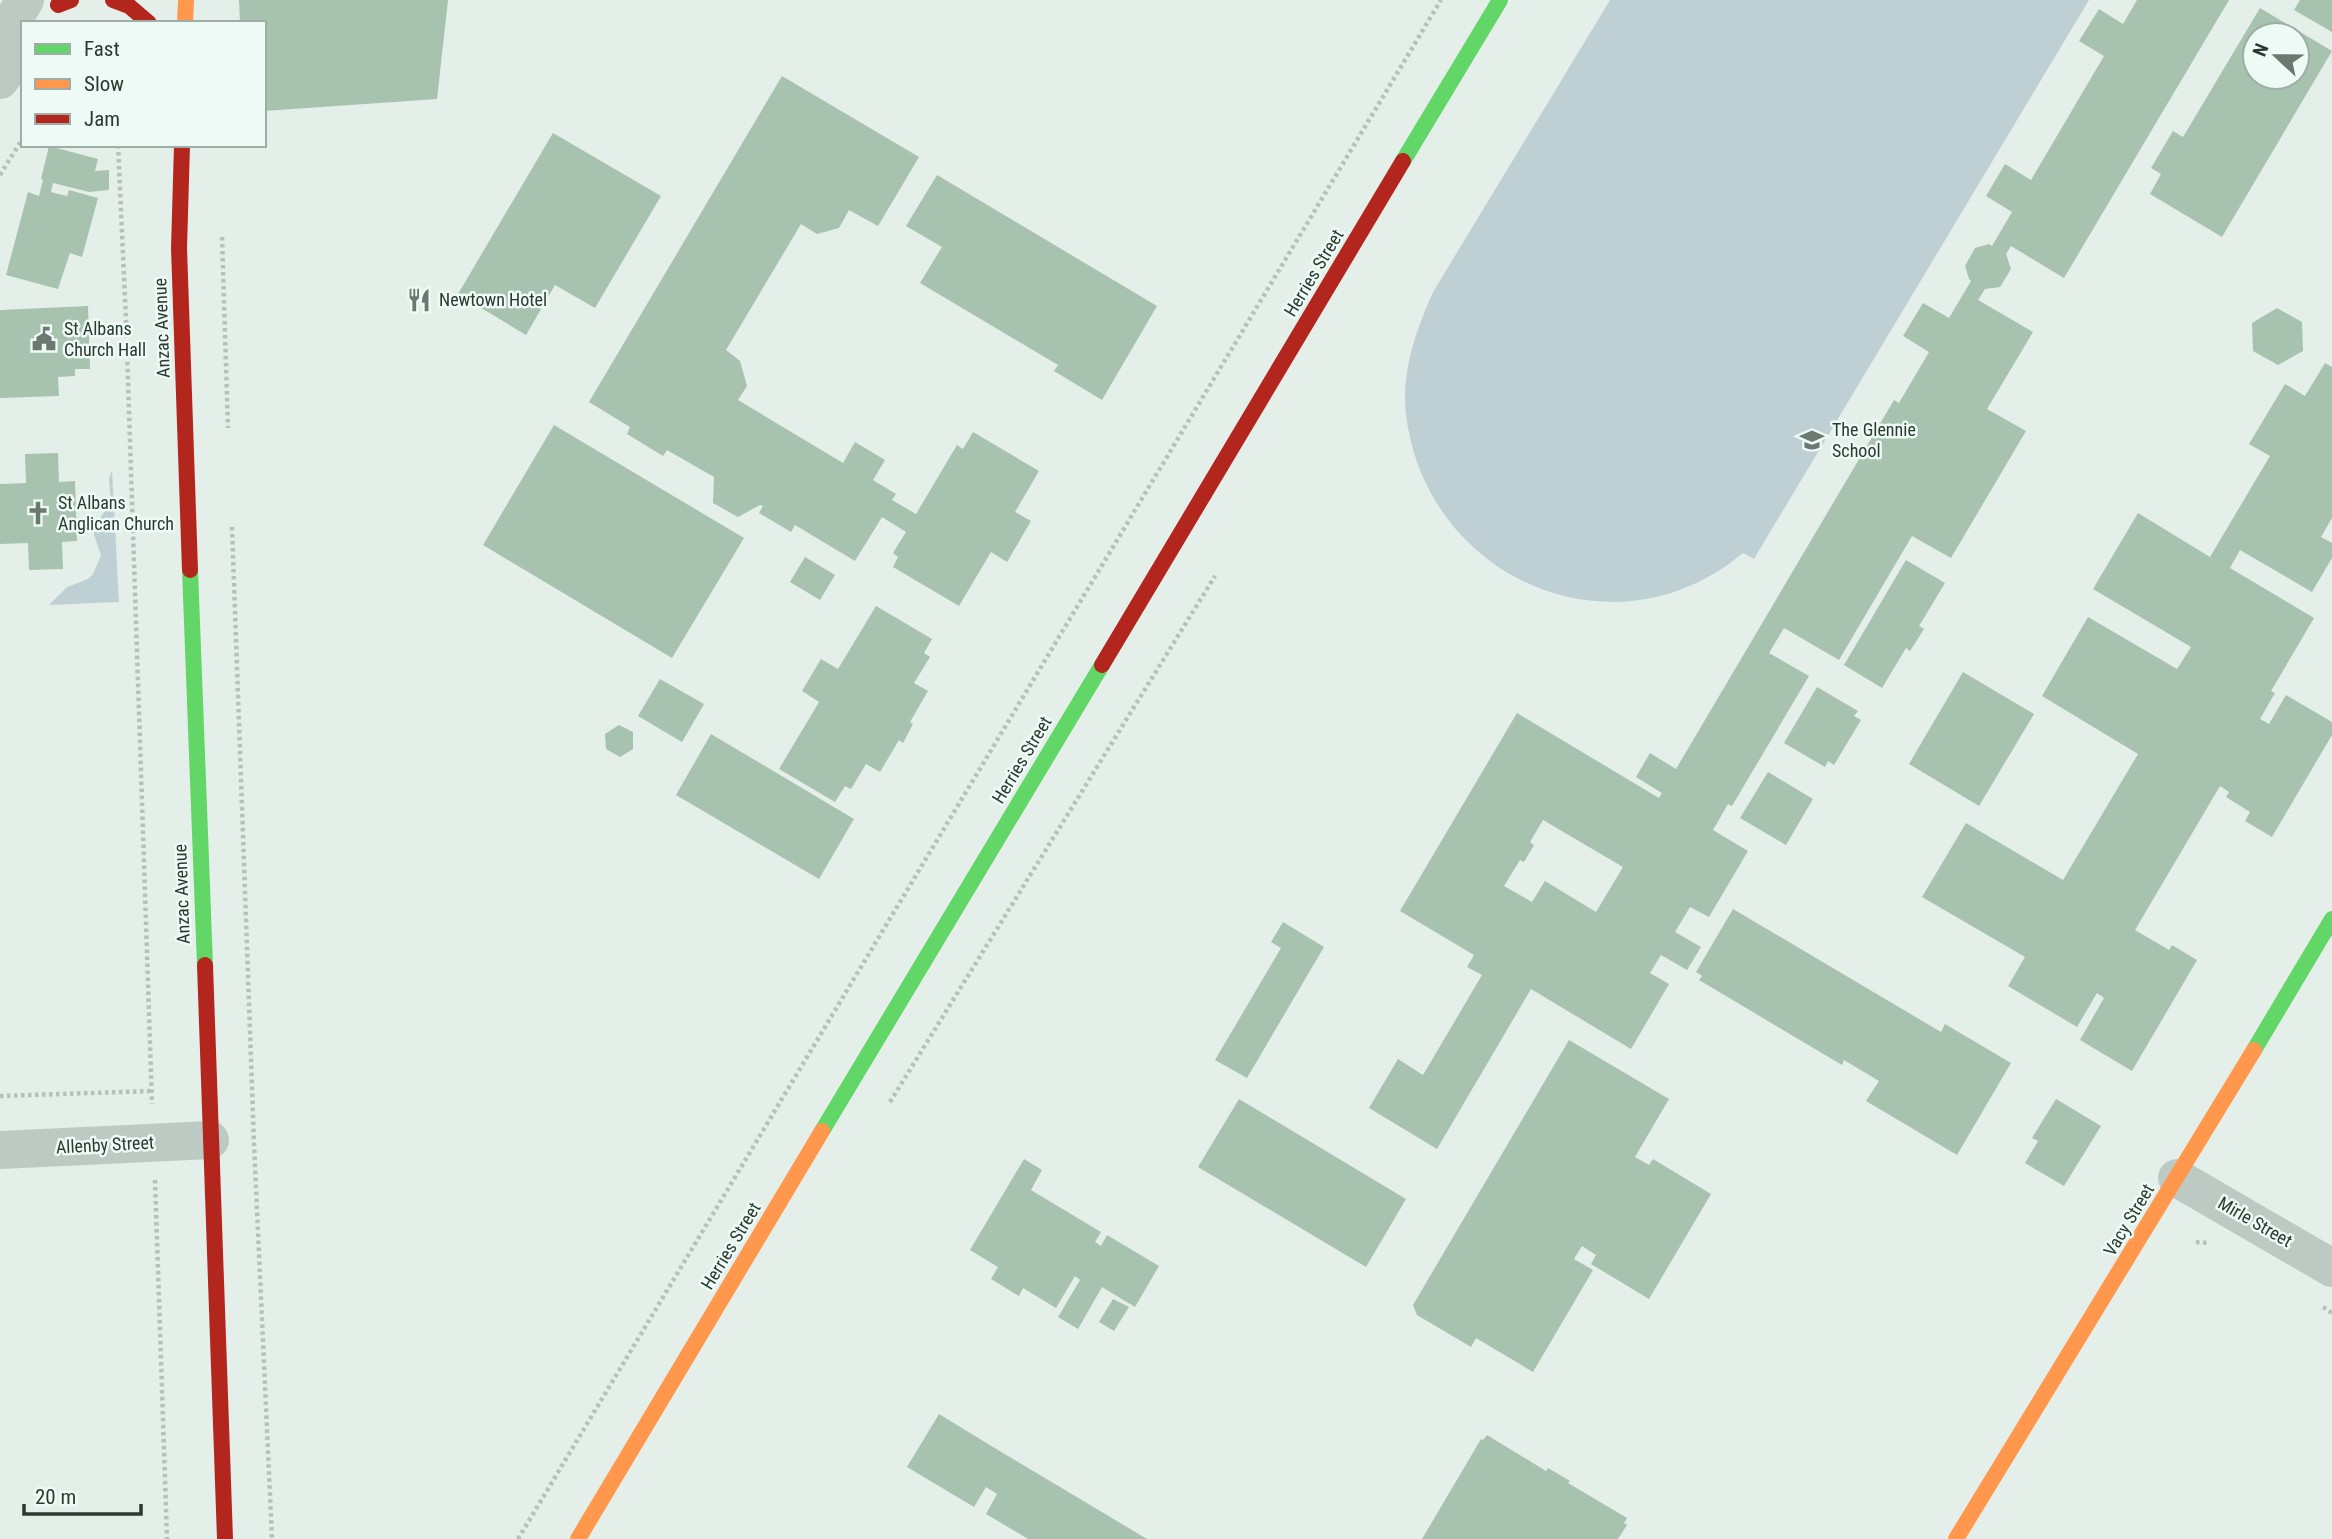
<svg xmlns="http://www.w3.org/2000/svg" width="2332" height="1539" font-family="'Roboto Condensed',sans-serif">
	<rect width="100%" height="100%" fill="#e5efea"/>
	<g fill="#bfd0d4">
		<path d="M1610 0H2089L1754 559 1743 553C1615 661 1426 579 1406 415 1401 371 1416 331 1433 292Z"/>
		<path d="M112 470 119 602 49 605 67 587 88 579 93 574 101 555 94 535V527L111 502 109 479Z"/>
	</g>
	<g fill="#a7c2af" fill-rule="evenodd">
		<path d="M239 0H448L437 99 264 111V23H240Z"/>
		<path d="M2137 0H2229L2064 278 2011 246 2006 254 2011 269 2000 287 1985 289 1978 300 2033 332 1987 409 2026 431 1951 558 1912 536 1839 660 1784 628 1769 653 1809 676 1732 806 1728 804 1713 830 1748 851 1709 917 1690 907 1675 932 1701 947 1687 970 1661 955 1650 973 1669 984 1631 1049 1531 989 1437 1149 1369 1108 1398 1059 1423 1075 1482 975 1467 967 1474 955 1400 911 1517 713 1659 798 1662 793 1636 777 1650 753 1676 769 1894 400 1899 403 1929 352 1903 336 1923 303 1949 318 1971 281 1969 279 1965 266 1975 248 1989 244 1992 246 2012 212 1986 196 2005 164 2031 180 2104 56 2079 41 2099 9 2123 24ZM1543 820 1623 867 1596 912 1545 881 1532 902 1504 886 1520 860 1524 862 1534 845 1530 842Z"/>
		<path d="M2300 0H2332V32L2294 10Z"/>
		<path d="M2260 8 2332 51 2222 237 2150 194 2161 174 2151 168 2173 131 2183 137ZM2255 35H2297V77H2255Z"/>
		<path d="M782 76 919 157 878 226 849 210 839 228 817 234 801 224 726 350 740 361 747 386 738 400 843 463 855 442 885 460 873 480 896 494 892 500 916 514 957 445 963 449 973 432 1039 471 1015 512 1031 521 1007 562 991 552 959 606 893 567 898 557 893 553 906 532 882 517 855 561 795 525 791 532 759 513 763 506 760 505 738 517 713 503 714 477 667 450 663 456 627 434 630 427 589 402Z"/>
		<path d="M553 133 661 196 595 308 555 285 526 335 458 294Z"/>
		<path d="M49 146 98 159 95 171 109 170V190L89 192 53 183 51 192 67 196 69 190 98 198 82 257 70 253 58 289 6 275 28 192 39 196 43 180 41 179Z"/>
		<path d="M937 175 1157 306 1102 400 1054 371 1058 365 920 283 942 247 906 226Z"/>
		<path d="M88 306 90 369H75V376L58 377 59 396 0 398V310Z"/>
		<path d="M2277 308 2302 322 2303 351 2278 365 2253 351 2252 323Z"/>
		<path d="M2325 363 2332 367V518L2321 537 2332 543V558L2312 592 2240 550 2230 568 2314 618 2271 691 2275 693 2260 719 2269 724 2286 695 2332 722V735L2272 837 2245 821 2250 812 2226 797 2229 792 2220 786 2135 930 2169 950 2172 945 2197 960 2132 1071 2080 1040 2104 998 2097 993 2077 1027 2008 986 2025 957 1922 897 1966 823 2063 880 2138 754 2042 696 2088 617 2177 669 2191 647 2093 589 2138 513 2210 557 2270 456 2249 444 2285 384 2305 396Z"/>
		<path d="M554 425 744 538 672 658 483 545Z"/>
		<path d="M58 453 59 482 75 481 77 541 62 542 63 569 29 570 28 543 0 544V484L26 483 25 454Z"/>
		<path d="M805 557 835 575 820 600 790 582Z"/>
		<path d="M1906 560 1945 583 1919 626 1924 629 1910 651 1906 648 1882 688 1844 665Z"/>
		<path d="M876 606 932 639 924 653 930 657 914 683 928 691 910 722 913 724 903 743 899 740 880 772 866 764 851 789 845 786 835 802 779 769 819 702 802 691 821 659 838 669Z"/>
		<path d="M1963 672 2034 714 1979 806 1909 764Z"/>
		<path d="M660 679 704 704 682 742 638 716Z"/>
		<path d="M1817 687 1858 711 1854 716 1861 720 1834 765 1828 761 1825 767 1784 743Z"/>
		<path d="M619 725 633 732V749L620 757 606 749 605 734Z"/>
		<path d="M711 734 854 819 819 879 676 795Z"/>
		<path d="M1768 772 1813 799 1786 845 1740 818Z"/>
		<path d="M1733 909 1941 1032 1945 1024 2011 1063 1957 1155 1866 1101 1879 1081 1844 1060 1842 1065 1699 980 1702 976 1696 972Z"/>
		<path d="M1283 922 1324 947 1247 1078 1215 1060 1281 948 1271 942Z"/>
		<path d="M1569 1040 1669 1099 1635 1157 1649 1165 1653 1159 1711 1194 1649 1299 1591 1264 1596 1255 1582 1246 1574 1259 1593 1270 1533 1372 1476 1338 1471 1347 1417 1315 1413 1305Z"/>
		<path d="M1239 1099 1406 1199 1366 1267 1198 1167Z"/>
		<path d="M2056 1099 2101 1126 2064 1186 2025 1163 2038 1141 2032 1138Z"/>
		<path d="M1024 1159 1042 1170 1031 1190 1101 1232 1095 1242 1101 1246 1107 1235 1159 1266 1135 1307 1102 1287 1078 1329 1058 1317 1080 1280 1075 1276 1056 1308 1023 1288 1019 1296 991 1279 998 1267 970 1250Z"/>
		<path d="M1113 1299 1129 1307 1114 1331 1099 1322Z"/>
		<path d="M939 1414 993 1447 1147 1539H1028L986 1514 997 1494 986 1487 974 1507 907 1467Z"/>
		<path d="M1487 1435 1546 1471 1548 1468 1570 1481 1568 1483 1627 1518 1624 1523 1627 1525 1618 1539H1422L1481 1439 1483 1440Z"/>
	</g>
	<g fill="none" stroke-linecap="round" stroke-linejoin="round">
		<g stroke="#b6c1bb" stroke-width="4.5" stroke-dasharray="3.5 3.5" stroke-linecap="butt">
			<path d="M118 145 126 320 152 1104"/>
			<path d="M0 175 23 138"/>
			<path d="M222 237 228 428"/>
			<path d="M232 527 254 1144 272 1539"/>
			<path d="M0 1096 152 1091"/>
			<path d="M890 1102 1215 576"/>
			<path d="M155 1180 167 1539"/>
			<path d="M2196 1242 2209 1243"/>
			<path d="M2323 1307 2332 1313"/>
			<path d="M518 1539 1441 0"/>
		</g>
		<g stroke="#bdc9c3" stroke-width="38">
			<path d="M0 42 25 0"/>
			<path d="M0 80 23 50"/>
			<path d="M0 1150 210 1140"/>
			<path d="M2177 1178 2332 1268"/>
		</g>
		<g stroke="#63d668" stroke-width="16">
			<path d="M1403 161 1500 0"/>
			<path d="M190 570 205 965"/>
			<path d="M2254 1050 2332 919"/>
			<path d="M822 1131 1102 665"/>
		</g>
		<g stroke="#ff974d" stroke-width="16">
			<path d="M185 23 186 0"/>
			<path d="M578 1539 822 1131"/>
			<path d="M1956 1539 2254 1050"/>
		</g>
		<g stroke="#b3261e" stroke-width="16">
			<path d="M113 0 129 6 149 23"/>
			<path d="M58 5 71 0"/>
			<path d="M182 145 179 248 190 570"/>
			<path d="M1102 665 1403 161"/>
			<path d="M205 965 225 1539"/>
		</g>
	</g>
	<defs>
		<g id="restaurant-bare" transform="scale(1.89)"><path d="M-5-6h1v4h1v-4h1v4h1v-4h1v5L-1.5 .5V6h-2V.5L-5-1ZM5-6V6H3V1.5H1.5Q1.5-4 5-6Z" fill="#6c7971" stroke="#edfaf5" stroke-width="2.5" paint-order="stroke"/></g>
		<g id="civic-bare" transform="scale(1.89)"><path d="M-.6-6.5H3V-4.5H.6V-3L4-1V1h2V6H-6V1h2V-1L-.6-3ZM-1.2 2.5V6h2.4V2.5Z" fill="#6c7971" stroke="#edfaf5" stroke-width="2.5" paint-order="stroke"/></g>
		<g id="school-bare" transform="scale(1.89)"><path d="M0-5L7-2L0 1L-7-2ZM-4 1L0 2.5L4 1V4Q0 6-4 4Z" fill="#6c7971" stroke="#edfaf5" stroke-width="2.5" paint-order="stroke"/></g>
		<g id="church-bare" transform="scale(1.89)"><path d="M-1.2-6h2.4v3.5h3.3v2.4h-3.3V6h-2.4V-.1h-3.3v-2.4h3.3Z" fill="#6c7971" stroke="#edfaf5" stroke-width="2.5" paint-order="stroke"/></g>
	</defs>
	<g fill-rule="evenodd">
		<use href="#restaurant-bare" x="419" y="300"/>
		<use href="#civic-bare" x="44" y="339"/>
		<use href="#school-bare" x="1812" y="440"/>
		<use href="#church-bare" x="38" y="513"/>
	</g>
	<g text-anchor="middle" stroke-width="5" stroke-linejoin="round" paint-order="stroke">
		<g font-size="18" fill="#2b3a30" stroke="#edfaf5">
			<text transform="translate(1314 273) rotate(-59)" y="6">Herries Street</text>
			<text transform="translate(162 328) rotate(-92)" y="6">Anzac Avenue</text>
			<text transform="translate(1022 760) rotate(-59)" y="6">Herries Street</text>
			<text transform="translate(182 894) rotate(-92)" y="6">Anzac Avenue</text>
			<text transform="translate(105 1145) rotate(-3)" y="6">Allenby Street</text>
			<text transform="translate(2129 1220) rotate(-59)" y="6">Vacy Street</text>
			<text transform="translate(2255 1222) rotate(30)" y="6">Mirle Street</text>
			<text transform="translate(731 1246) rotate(-59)" y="6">Herries Street</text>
		</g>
		<g font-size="18" fill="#2b3a30" stroke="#edfaf5" text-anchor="start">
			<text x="439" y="306">Newtown Hotel</text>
			<text x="64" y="335">St Albans<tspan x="64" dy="21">Church Hall</tspan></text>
			<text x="1832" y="436">The Glennie<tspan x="1832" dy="21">School</tspan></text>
			<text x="58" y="509">St Albans<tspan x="58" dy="21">Anglican Church</tspan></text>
		</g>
	</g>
	<rect x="21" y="21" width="245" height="126" fill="#edfaf5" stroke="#9fada6" stroke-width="2"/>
	<rect x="35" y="44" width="35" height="10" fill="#63d668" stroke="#9fada6" stroke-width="2"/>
	<text x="84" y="56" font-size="21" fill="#2b3a30">Fast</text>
	<rect x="35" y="79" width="35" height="10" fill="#ff974d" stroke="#9fada6" stroke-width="2"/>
	<text x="84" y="91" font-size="21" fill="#2b3a30">Slow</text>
	<rect x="35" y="114" width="35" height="10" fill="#b3261e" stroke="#9fada6" stroke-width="2"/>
	<text x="84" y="126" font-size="21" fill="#2b3a30">Jam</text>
	<g transform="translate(2276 56) rotate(292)"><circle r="33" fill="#edfaf5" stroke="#9fada6" stroke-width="2"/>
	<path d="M0-5L12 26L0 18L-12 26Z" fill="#6c7971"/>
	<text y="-10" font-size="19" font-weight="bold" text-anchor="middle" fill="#2b3a30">N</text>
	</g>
	<path d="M24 1504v10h117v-10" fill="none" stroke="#2b3a30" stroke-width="3.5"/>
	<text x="35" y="1504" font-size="21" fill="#2b3a30" stroke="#edfaf5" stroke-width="5" paint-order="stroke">20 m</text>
</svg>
